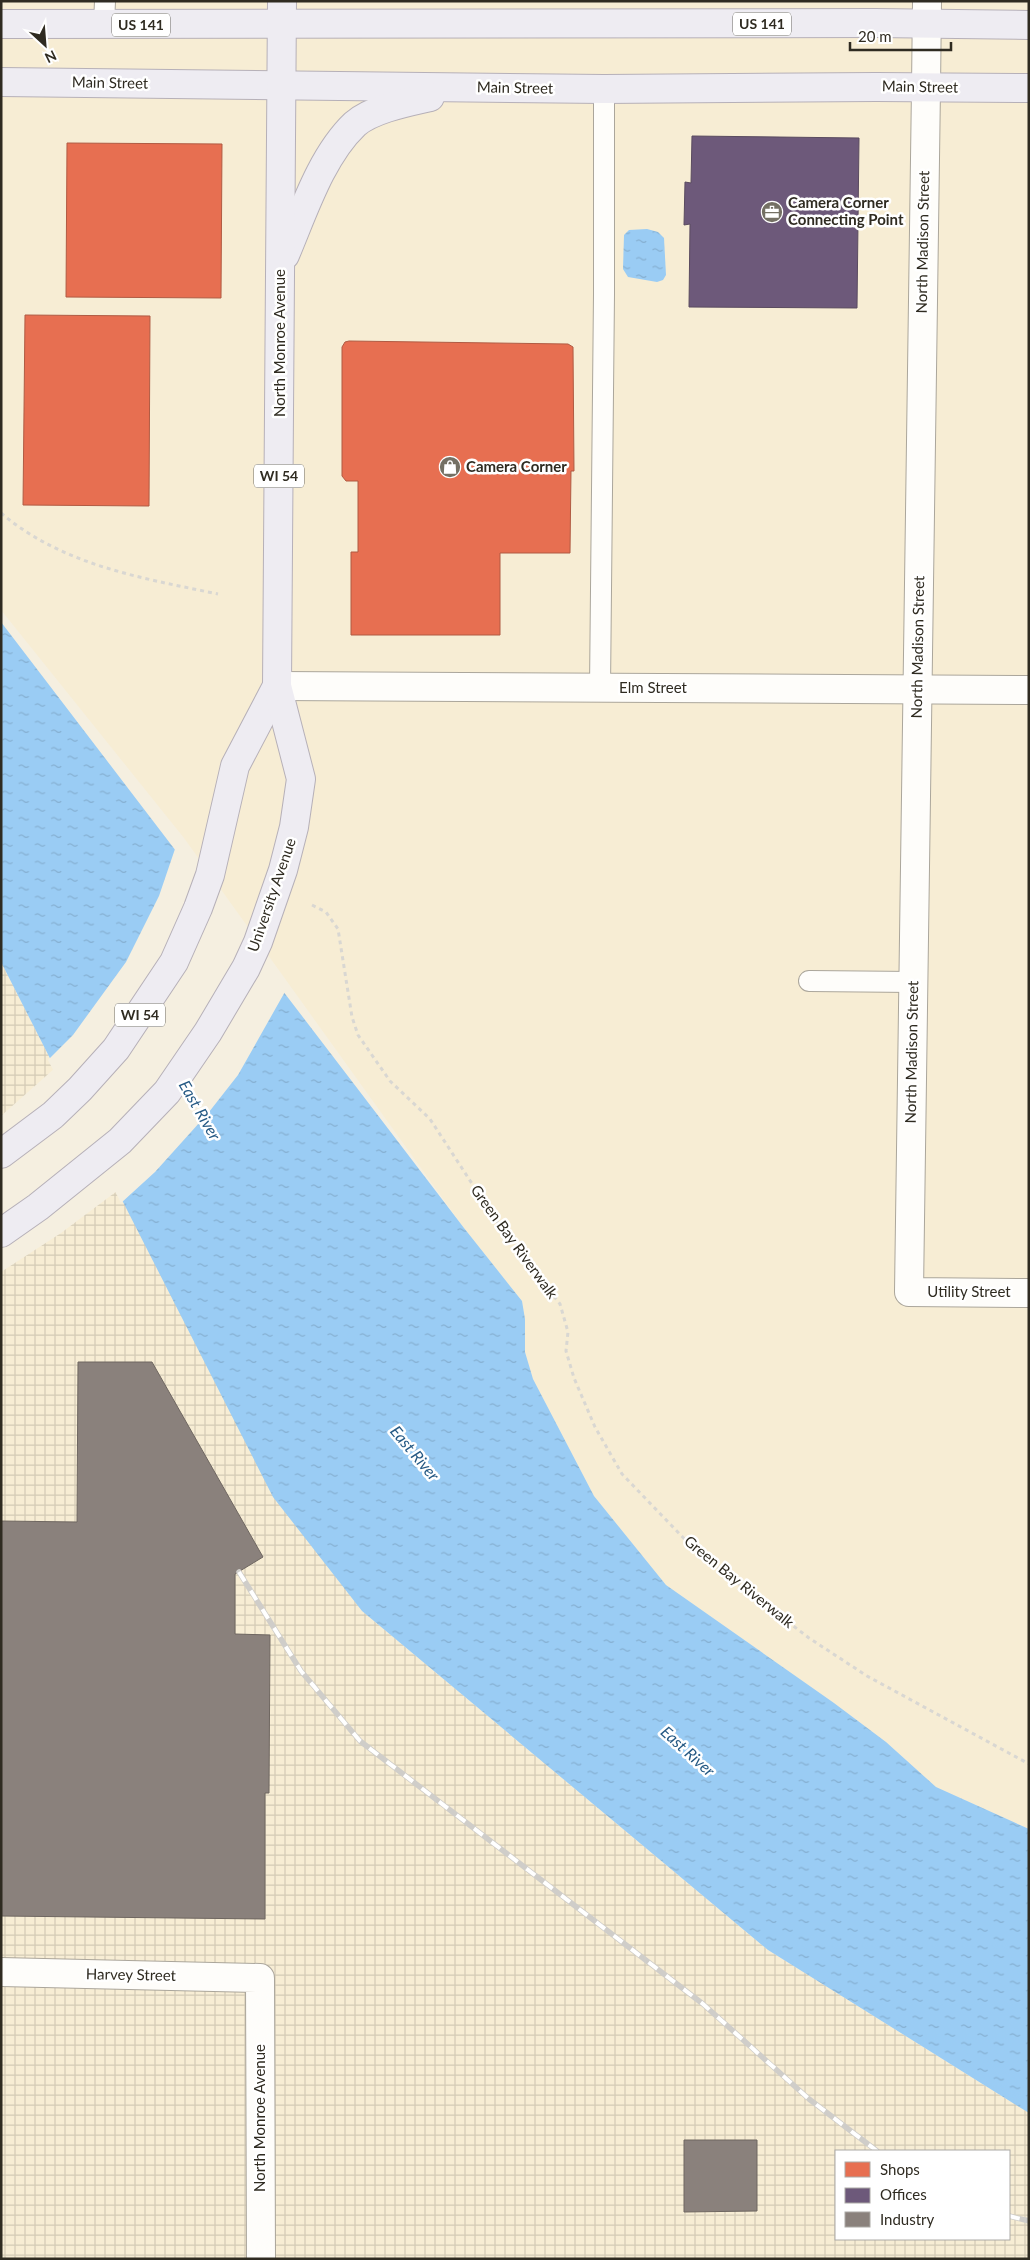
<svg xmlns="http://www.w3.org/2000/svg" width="1030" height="2260" font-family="Lato,sans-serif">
	<defs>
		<pattern id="industrial-grid" width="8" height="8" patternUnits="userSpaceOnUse" patternTransform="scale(1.25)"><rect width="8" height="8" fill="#f7edd4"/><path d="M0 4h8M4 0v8" fill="none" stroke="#d4cbb6"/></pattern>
		<pattern id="water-ripples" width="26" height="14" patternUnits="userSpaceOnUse" patternTransform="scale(1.25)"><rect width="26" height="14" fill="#9accf4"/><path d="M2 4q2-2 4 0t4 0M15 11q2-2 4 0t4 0" fill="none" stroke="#85afd1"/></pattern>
	</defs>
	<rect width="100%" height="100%" fill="#f5efe0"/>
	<path fill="#f7edd4" d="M1 1H1029V1829L936 1787 886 1742 834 1703 666 1585 594 1496 533 1379 525 1352V1319L522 1301 464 1228 184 838 1 610Z"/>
	<g fill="url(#industrial-grid)" fill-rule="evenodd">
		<path d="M1 962 55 1068 1 1116Z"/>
		<path d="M117 1191 362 1611 768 1950 1029 2113V2259H1V1272L61 1233ZM836 2151H1009V2239H836Z"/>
	</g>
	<g fill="url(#water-ripples)">
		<path d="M647 229 658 232 664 238 666 275 663 280 657 282 628 277 623 269 624 235 629 230Z"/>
		<path d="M1 622 464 1228 522 1301 525 1319V1352L533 1379 594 1496 666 1585 834 1703 886 1742 936 1787 1029 1829V2113L768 1950 362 1611 273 1497 1 962Z"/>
	</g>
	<path fill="#f5efe0" d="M176 846 286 990 238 1075 209 1112 155 1172 121 1203 48 1060 73 1035 126 962 159 896Z"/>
	<g fill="#e76f51" stroke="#b05b43">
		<path d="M67 143 222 144 221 298 66 297Z"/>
		<path d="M25 315 150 316 149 506 23 505Z"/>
		<path d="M349 341 568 344 573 347 574 471H571L570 553H500V635H351V552H358V481H346L342 476V347L345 342Z"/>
	</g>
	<path fill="#6d597a" stroke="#5a4b5f" d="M692 136 859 138 857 308 689 307 690 224 684 225 685 182 691 183Z"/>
	<g fill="#8a817c" stroke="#6f6761">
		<path d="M78 1362H152L263 1557 235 1574V1634L270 1635 269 1793H265V1919L1 1916V1521L77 1522Z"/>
		<path d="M684 2140H757V2211L684 2212Z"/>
	</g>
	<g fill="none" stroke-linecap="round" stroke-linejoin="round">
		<g stroke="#aba69b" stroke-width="22">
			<g id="lane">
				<path d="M104 25 105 1"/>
				<path d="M600 688 604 294V89"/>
				<path d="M809 981 913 982"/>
			</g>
		</g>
		<g stroke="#aba69b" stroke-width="30">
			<g id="street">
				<path d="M926 88 909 1292 1029 1293"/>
				<path d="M277 686 1029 690"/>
				<path d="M1 1972 260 1978 261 2259"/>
			</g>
		</g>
		<g stroke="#aba69b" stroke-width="30">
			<path id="secondary" d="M926 88 927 1"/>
		</g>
		<g stroke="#b6b0b8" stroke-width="30">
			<g id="primary">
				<path d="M1 24 875 23 1029 25"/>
				<path d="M1 82 604 89 876 87 1029 88"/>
				<path d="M285 255C303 213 321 156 355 124 372 109 408 102 430 97"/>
				<path d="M1 1154 53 1115 80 1089 116 1049 174 962 198 908 210 875 235 766 277 686"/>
				<path d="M1 1233 38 1207 120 1141 167 1092 208 1032 246 968 258 942 283 870 294 827 301 779 277 686 282 1"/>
			</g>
		</g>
		<g stroke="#d9d7d2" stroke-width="3" stroke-dasharray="4 4" stroke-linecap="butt">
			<path d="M1 513C62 565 141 578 218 594"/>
			<path d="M312 905 326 912 338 929 352 1017 358 1035 390 1081 430 1119 495 1219 560 1304 568 1332 566 1351 574 1378 595 1427 622 1474 696 1551 809 1638 867 1676 1029 1764"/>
		</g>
		<use href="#lane" stroke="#fefdfa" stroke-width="20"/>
		<use href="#street" stroke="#fefdfa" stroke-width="28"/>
		<use href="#secondary" stroke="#fefdfa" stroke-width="28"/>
		<use href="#primary" stroke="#eeecf2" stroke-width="28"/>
		<g stroke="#cfcdc9" stroke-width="5.5">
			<g id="rail">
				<path d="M239 1572 301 1671 360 1741 703 2004 809 2099 877 2151"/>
				<path d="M1009 2216 1029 2221"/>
			</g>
		</g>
		<use href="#rail" stroke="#fff" stroke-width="4" stroke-dasharray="11" stroke-linecap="butt"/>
	</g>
	<defs>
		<g id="office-disc" transform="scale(1.125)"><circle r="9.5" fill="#747064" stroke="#fff"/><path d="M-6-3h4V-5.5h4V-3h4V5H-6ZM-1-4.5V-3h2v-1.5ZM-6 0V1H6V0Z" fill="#fff"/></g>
		<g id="shop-disc" transform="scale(1.125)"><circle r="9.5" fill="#747064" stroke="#fff"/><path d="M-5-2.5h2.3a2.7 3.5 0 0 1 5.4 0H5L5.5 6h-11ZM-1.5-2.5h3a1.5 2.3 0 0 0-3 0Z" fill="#fff"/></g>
	</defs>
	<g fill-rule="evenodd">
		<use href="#office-disc" x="772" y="212"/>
		<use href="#shop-disc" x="450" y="467"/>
	</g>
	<g text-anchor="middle" stroke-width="5" stroke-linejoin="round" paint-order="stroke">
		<g fill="#fff" stroke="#6d6b64" stroke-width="1">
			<rect x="733" y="12.5" width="58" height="23" rx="4"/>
			<rect x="112" y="13.5" width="58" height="23" rx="4"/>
			<rect x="254" y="464.5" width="50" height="23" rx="4"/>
			<rect x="115" y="1003.5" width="50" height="23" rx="4"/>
		</g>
		<g font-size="14" font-weight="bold" fill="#2f2b21">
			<text x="762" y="29">US 141</text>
			<text x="141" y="30">US 141</text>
			<text x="279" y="481">WI 54</text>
			<text x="140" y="1020">WI 54</text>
		</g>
		<g font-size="15" fill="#2f2b21" stroke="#fff">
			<text transform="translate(110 83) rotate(1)" y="5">Main Street</text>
			<text transform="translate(920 87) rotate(1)" y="5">Main Street</text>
			<text transform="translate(515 88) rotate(1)" y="5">Main Street</text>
			<text transform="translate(923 242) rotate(-89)" y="5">North Madison Street</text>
			<text transform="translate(280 343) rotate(-90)" y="5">North Monroe Avenue</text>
			<text transform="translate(918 647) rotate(-89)" y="5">North Madison Street</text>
			<text x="653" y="693">Elm Street</text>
			<text transform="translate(272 895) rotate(-71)" y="5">University Avenue</text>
			<text transform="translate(912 1052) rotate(-89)" y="5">North Madison Street</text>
			<text transform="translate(514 1242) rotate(54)" y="5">Green Bay Riverwalk</text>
			<text x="969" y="1297">Utility Street</text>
			<text transform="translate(739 1582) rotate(39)" y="5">Green Bay Riverwalk</text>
			<text transform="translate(131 1975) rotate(1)" y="5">Harvey Street</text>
			<text transform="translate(260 2118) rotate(-90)" y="5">North Monroe Avenue</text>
		</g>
		<g font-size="15" font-weight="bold" fill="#2f2b21" stroke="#fff" text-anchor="start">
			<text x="788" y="208">Camera Corner<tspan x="788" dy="17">Connecting Point</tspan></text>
			<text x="466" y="472">Camera Corner</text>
		</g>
		<g font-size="16" font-style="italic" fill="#255984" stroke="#fff">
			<text transform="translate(200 1110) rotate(60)" y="6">East River</text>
			<text transform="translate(415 1453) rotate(50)" y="6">East River</text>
			<text transform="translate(688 1751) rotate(42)" y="6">East River</text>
		</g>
	</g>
	<rect width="1030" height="2260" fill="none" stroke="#2f2b21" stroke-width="5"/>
	<rect x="835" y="2150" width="175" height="90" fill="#ffffff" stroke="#acaaa6"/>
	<rect x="845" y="2162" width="25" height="15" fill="#e76f51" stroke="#acaaa6"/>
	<text x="880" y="2175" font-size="15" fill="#2f2b21">Shops</text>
	<rect x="845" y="2188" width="25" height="15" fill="#6d597a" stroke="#acaaa6"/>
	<text x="880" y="2200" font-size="15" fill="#2f2b21">Offices</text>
	<rect x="845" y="2212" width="25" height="15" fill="#8a817c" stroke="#acaaa6"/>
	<text x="880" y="2225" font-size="15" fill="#2f2b21">Industry</text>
	<g transform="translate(45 45) rotate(154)" stroke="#ffffff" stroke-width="4" paint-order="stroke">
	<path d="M0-4L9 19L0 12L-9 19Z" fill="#2f2b21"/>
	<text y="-8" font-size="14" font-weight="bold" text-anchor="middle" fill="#2f2b21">N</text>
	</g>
	<path d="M850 42v8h101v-8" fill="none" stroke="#2f2b21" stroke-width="2.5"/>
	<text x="858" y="42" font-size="15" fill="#2f2b21" stroke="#ffffff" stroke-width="4" paint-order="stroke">20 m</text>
</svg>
